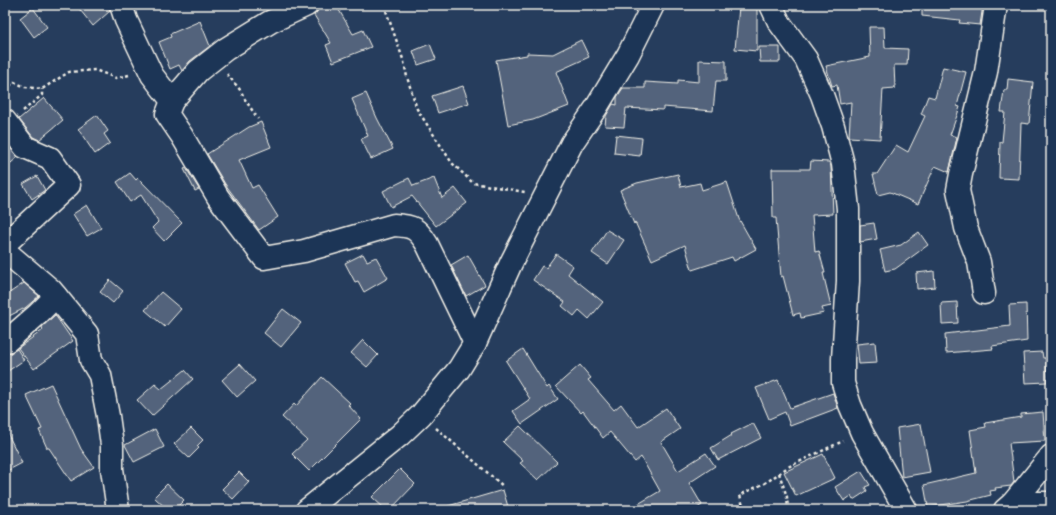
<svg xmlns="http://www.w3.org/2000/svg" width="1056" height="515" font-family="Itim,sans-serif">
	<rect width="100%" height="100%" fill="#263d5d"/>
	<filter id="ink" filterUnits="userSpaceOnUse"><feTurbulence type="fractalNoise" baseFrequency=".025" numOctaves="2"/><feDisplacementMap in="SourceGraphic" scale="8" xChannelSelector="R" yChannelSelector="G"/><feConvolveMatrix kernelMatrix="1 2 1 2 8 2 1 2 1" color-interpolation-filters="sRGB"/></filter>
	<g filter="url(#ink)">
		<g fill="#52647b" stroke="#f4f1e8">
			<path d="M76 5H109L110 11 93 26Z"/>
			<path d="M319 5H336L353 34 363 30 371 47 333 62 326 45 331 43 314 15 317 12Z"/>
			<path d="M922 5H983L980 25 959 23 960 20 922 16Z"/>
			<path d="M739 7H757V51L735 49Z"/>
			<path d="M33 8 47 27 34 37 20 18Z"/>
			<path d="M200 21 210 46 190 61 182 71 179 65 170 69 159 42 171 37 170 34Z"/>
			<path d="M869 27H884L885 48 908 49 907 65H894L895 88 883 89 880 139 849 137 851 102 840 104 837 85 832 86 826 66 870 57Z"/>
			<path d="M581 40 589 57 556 72 569 106 533 120 508 125 496 60 527 55V53L553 54Z"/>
			<path d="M430 44 436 59 418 65 413 51Z"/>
			<path d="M759 47H780V62H760Z"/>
			<path d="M699 60 726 61V81H716L713 111 663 107V110L626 108 624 127 605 126 606 116 613 104 617 105V97L623 88H645V82L678 84V80L699 82Z"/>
			<path d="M943 67 966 72 957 106 960 107 950 135 957 137 949 172 935 166 918 204 890 192 878 195 873 174H877L896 145 908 152 925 116 921 114 928 96 935 98Z"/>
			<path d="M1008 79 1033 82 1029 124 1021 123 1019 179 999 178 1000 142H1002L1005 112H1001L1004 90H1007Z"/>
			<path d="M463 86 469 103 438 113 432 96Z"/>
			<path d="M366 93 377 118 393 149 371 159 361 139 368 136 352 99Z"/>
			<path d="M44 98 63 120 39 140 33 137 19 119Z"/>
			<path d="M97 115 108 131 104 134 110 143 95 154 78 129Z"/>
			<path d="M261 122 271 147 239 160 252 188 258 185 278 217 259 230 225 184 207 154 249 127Z"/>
			<path d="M616 135 642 138 640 156 614 153Z"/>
			<path d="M9 147 18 157 5 168V151Z"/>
			<path d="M811 161 829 162 831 166 833 214 812 215 815 252 819 251 825 273H823L831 306 822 308 824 313 801 318 800 313 793 315 783 276 781 277 776 218H773L772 169H810Z"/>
			<path d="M186 168 199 189 195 191 184 169Z"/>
			<path d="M130 173 136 180 138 178 182 223 164 241 152 228 158 222 141 195 130 202 117 182Z"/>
			<path d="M678 174 681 187 700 183 702 190 727 182 739 219 756 249 734 261 732 257 692 270 685 245 652 260 635 222 634 224 620 190 637 183Z"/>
			<path d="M37 176 45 190 32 199 23 184Z"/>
			<path d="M409 178 413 186 434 178 442 198 455 188 467 203 436 226 412 196 391 207 383 191Z"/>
			<path d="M87 205 101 228 87 236 73 214Z"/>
			<path d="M874 223 877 239 860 242V225Z"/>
			<path d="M607 230 624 240 608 264 592 253Z"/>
			<path d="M919 232 928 245 895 269 885 271 880 250 901 245Z"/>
			<path d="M363 254 367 261 376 257 388 278 364 292 358 281 355 282 345 263Z"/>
			<path d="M556 254 573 266 568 274 603 302 589 319 579 310 574 316 562 306 565 302 533 280 542 266 546 268Z"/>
			<path d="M468 255 485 285 466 296 451 265Z"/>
			<path d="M934 271 935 287 917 289 916 273Z"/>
			<path d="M110 280 123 291 113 303 100 292Z"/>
			<path d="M24 283 39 296 25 308 5 318V296Z"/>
			<path d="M161 292 181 309 165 327 145 310Z"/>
			<path d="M957 302 958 323 942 324 941 303Z"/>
			<path d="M1026 304 1027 341 992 346 993 349 946 353 945 334 1010 326 1009 305Z"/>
			<path d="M283 309 301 323 281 347 264 333Z"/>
			<path d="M55 315 73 341 34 369 18 348 43 330 42 327Z"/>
			<path d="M363 340 378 355 367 367 351 353Z"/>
			<path d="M875 342 877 363 859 364 857 344Z"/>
			<path d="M17 349 24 360 5 373V353H10Z"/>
			<path d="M523 349 547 388 549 386 558 399 522 424 513 411 530 399 506 361Z"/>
			<path d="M1042 352 1043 358H1046L1047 382 1025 383 1023 353Z"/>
			<path d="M240 364 255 381 237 397 222 380Z"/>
			<path d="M580 365 591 378 588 380 614 410 621 404 638 427 666 408 680 429 661 442 678 471 706 453 715 466 689 483 702 505 694 510H628L660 491 641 457 635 462 610 432 603 438 583 411 581 413 556 386Z"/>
			<path d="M185 370 193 379 152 416 137 400 155 384 161 389Z"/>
			<path d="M322 377 350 403 348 405 361 419 309 471 292 454 307 440 282 417 294 404 296 406Z"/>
			<path d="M778 380 790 408 833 393 838 408 790 426 785 412 769 419 756 388Z"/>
			<path d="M51 384 81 449 94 467 71 481 49 448H47L39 430 42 429 26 395Z"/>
			<path d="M1043 412 1045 441 1009 443 1014 482 1011 486 995 488 996 490 990 491 991 495 967 501 928 507 924 485 976 473 970 430 986 427 985 423 1021 417V414Z"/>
			<path d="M753 423 761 438 718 460 711 448 732 435 731 434Z"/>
			<path d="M921 424 930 472 902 477 897 428Z"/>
			<path d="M520 426 557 462 538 480 520 463 523 461 503 442Z"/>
			<path d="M5 428 22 463 5 472Z"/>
			<path d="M191 428 203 440 197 446 199 448 189 458 174 444Z"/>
			<path d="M155 429 164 447 134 462 125 445Z"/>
			<path d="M823 454 835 478 796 496 784 472Z"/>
			<path d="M400 469 415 484 390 510H386L372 497Z"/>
			<path d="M861 471 870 485 865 487 867 491 853 500 851 496 844 501 835 487Z"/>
			<path d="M239 472 249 482 233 499 222 489Z"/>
			<path d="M167 484 184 500 174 510H168L154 497Z"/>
			<path d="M503 490 509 510H448V506Z"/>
		</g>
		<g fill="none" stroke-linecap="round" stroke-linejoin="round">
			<g stroke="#f4f1e8" stroke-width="25">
				<g id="minor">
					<path d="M121 5 126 20 152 75 172 101 167 114 182 136 218 197 264 258 304 251 394 225C413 226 417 228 427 244L475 343"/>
					<path d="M771 5 779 22 806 59 822 95 833 126 843 164 848 209V281L843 359V383L850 405 862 433 906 510"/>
					<path d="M172 101 198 71 226 49 270 22 307 5"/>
					<path d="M5 121 25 147 50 158 69 185 5 244"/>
					<path d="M5 251 51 290 87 334 91 360 100 375 108 416 112 445V469L118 510"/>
					<path d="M984 293 979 262 966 228 958 190 961 174 986 72 996 5"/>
					<path d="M7 341 38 314 56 296"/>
					<path d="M1013 503H1051"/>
					<path d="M307 510 400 435 421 415 459 369 475 343 511 263 572 143 596 108 628 55 653 5"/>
					<path d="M1005 510 1013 503 1051 456"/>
				</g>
			</g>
			<g stroke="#f4f1e8" stroke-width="2.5" stroke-dasharray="3 3" stroke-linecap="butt">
				<path d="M384 5 404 62 407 77 417 109 452 163 473 183 525 192"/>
				<path d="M227 74 241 91 244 98 258 119"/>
				<path d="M5 90 14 82 25 87 42 89 69 72 95 70 116 78 129 75"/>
				<path d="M23 111 42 95V89"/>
				<path d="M436 428 504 487"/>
				<path d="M779 473 787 497 788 510"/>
				<path d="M744 510 740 495 767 482 788 467 843 441"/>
			</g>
			<use href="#minor" stroke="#1d3557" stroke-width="22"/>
		</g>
	</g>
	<rect width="1056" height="515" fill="none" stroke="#1d3557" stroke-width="20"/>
	<rect x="10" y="10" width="1036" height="495" fill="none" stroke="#f4f1e8" stroke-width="1.5" filter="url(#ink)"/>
</svg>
